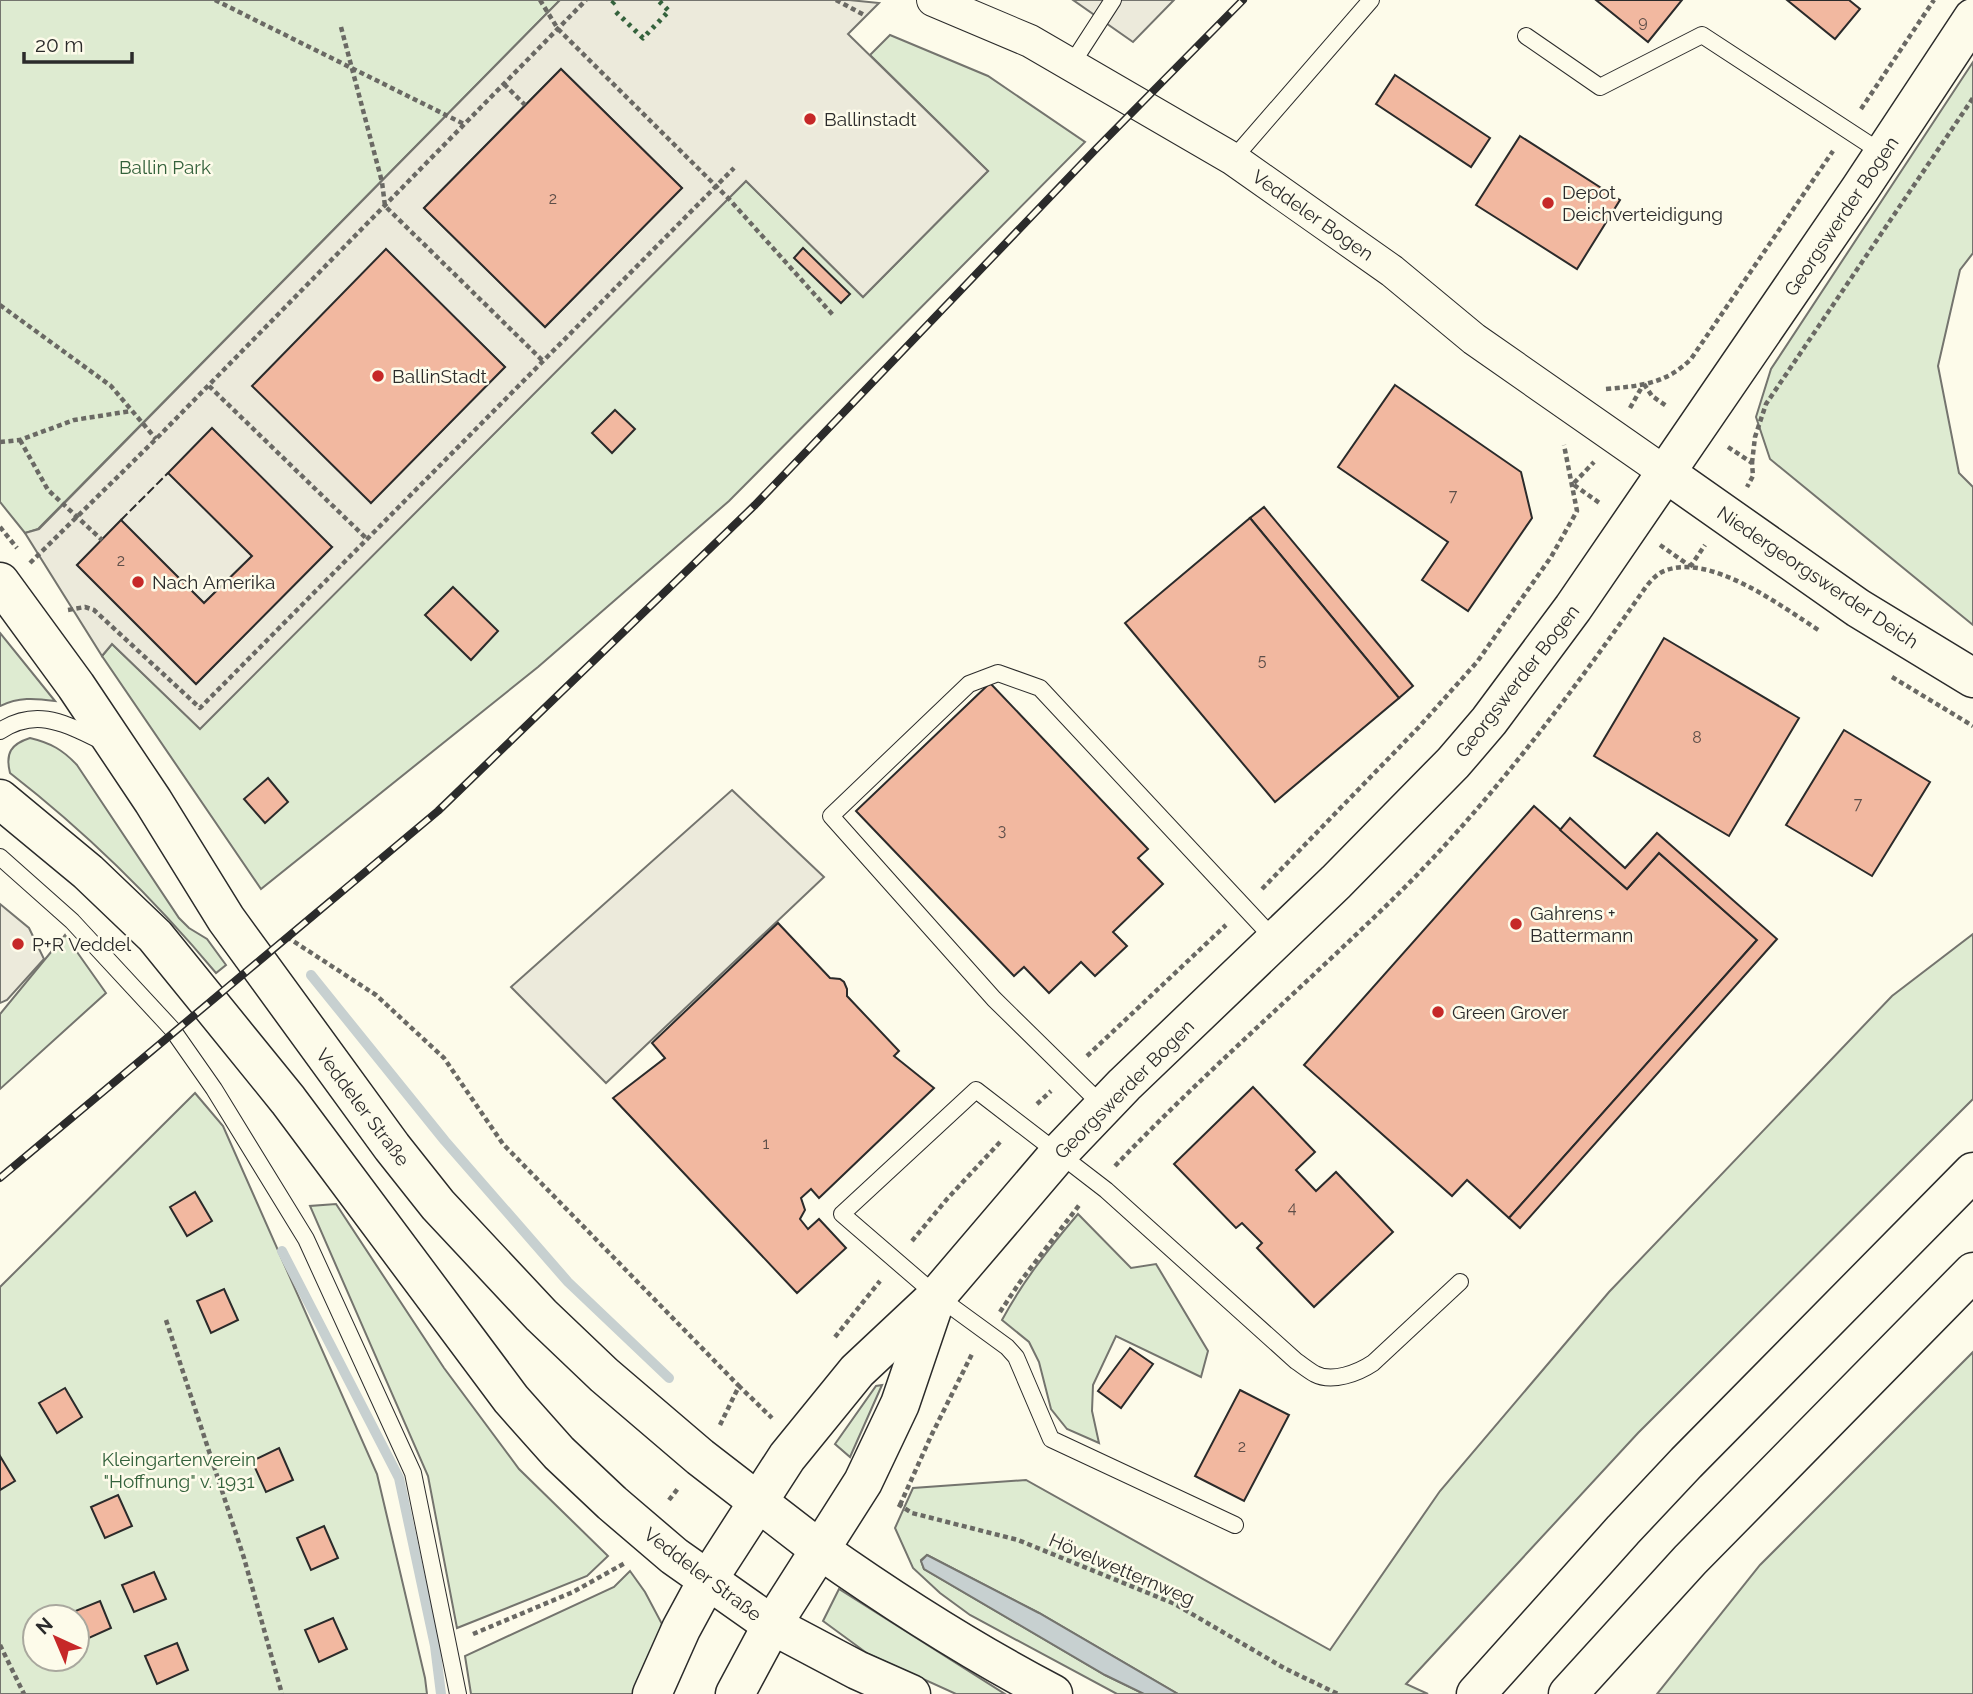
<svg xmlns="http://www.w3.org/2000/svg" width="1973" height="1694" font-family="Raleway,sans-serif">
	<rect width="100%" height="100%" fill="#fdfbea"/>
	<g fill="#deebd1" stroke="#74746e" stroke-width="2" fill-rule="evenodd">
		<path d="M0 0H560L38 529 25 533 0 502Z"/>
		<path d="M890 35 988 76 1085 142 729 501 538 667 261 889 102 656 112 644 200 728 746 181 863 297 988 171 870 55Z"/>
		<path d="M1973 62V253L1960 270 1938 366 1959 473 1973 487V625L1770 459 1756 417 1771 369Z"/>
		<path d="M0 633 55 701C34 698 19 697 0 706Z"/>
		<path d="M30 738C51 743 63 750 77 765L179 918 189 928 207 939 226 965 216 973C155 900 86 832 10 773 5 753 11 744 30 738Z"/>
		<path d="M1973 934V1099L1638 1433 1406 1684 1428 1694H1178L1039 1613 927 1555 921 1560 924 1569 1105 1675 1144 1694H1117L970 1615 940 1593 913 1568 895 1528 913 1488 1026 1480 1330 1650 1440 1491 1609 1292 1892 996Z"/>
		<path d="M65 935 106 993 0 1089V1014Z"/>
		<path d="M195 1093 223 1126 377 1474 425 1678 427 1694H0V1287ZM35 1617H77V1659H35Z"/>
		<path d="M336 1204 444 1368 519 1469 608 1556 587 1576 457 1628 428 1476 310 1206Z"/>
		<path d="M1078 1214 1131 1268 1156 1264 1208 1351 1201 1377 1116 1336 1093 1385 1092 1411 1099 1443 1067 1429 1051 1409 1039 1362 1029 1342 1002 1320C1023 1281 1049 1248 1078 1214Z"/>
		<path d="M1973 1352V1694H1657L1760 1565Z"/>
		<path d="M882 1385 850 1457 835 1444 876 1386Z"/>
		<path d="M630 1571 645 1592 662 1624 650 1662 637 1694H471L465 1656 614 1587Z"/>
		<path d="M839 1589 1005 1694H956L868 1654 823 1621Z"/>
	</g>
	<g fill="#eceadb" stroke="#74746e" stroke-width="2" fill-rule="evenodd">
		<path d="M560 0H849L879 3 848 34 988 171 863 297 746 181 200 729 112 644 102 656 25 533 39 529ZM561 69 682 188 545 327 424 208ZM386 250 505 367 371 502ZM169 473 332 547 196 684 77 565 121 521 204 603 252 556Z"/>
		<path d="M1073 0H1174L1133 42Z"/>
		<path d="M732 790 824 877 606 1083 511 987Z"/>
		<path d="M0 904 29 928 44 959 7 1000 0 1003Z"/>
	</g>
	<path fill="#c7d0d0" stroke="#74746e" stroke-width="2" d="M927 1555 1039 1613 1178 1694H1144L1105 1675 924 1569 921 1561Z"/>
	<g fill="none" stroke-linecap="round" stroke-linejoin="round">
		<g stroke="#c7d0d0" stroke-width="10">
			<path d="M311 975 445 1141 568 1282 669 1378"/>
			<path d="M282 1251 399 1478 435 1646 441 1694"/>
		</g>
	</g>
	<g fill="#f2b8a0" stroke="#2b2b2b" stroke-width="2">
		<path d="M1596 0H1682L1648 42Z"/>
		<path d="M1787 0H1849L1860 9 1835 39Z"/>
		<path d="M561 69 682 188 545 327 424 208Z"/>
		<path d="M1395 75 1490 138 1471 167 1376 104Z"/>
		<path d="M1520 136 1620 200 1577 269 1476 205Z"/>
		<path d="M803 248 850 294 841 303 794 258Z"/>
		<path d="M386 249 505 367 371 503 252 386Z"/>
		<path d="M1395 385 1521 472 1532 518 1468 611 1422 580 1448 542 1338 467Z"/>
		<path d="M615 410 635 429 612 453 592 433Z"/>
		<path d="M212 428 332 547 196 684 77 565 121 520 204 603 252 556 168 473Z"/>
		<path d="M1264 507 1413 686 1399 698 1250 518Z"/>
		<path d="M1250 518 1399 698 1275 802 1125 623Z"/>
		<path d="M453 587 498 631 471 660 425 615Z"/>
		<path d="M1664 638 1799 718 1729 836 1594 756Z"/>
		<path d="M990 683 1148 849 1138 858 1163 884 1113 932 1127 946 1095 976 1081 962 1049 993 1024 967 1014 976 856 811Z"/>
		<path d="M1844 730 1930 782 1872 876 1786 825Z"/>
		<path d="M268 778 288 802 265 823 244 799Z"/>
		<path d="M1534 806 1627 889 1659 853 1757 940 1509 1218 1467 1180 1452 1196 1304 1065Z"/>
		<path d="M1570 818 1625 868 1657 833 1777 939 1520 1228 1509 1218 1757 940 1659 853 1627 889 1560 830Z"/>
		<path d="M778 923 830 978 840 979 844 982 847 989V996L899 1051 894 1056 934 1088 819 1198 811 1189 801 1198 805 1210 800 1219 808 1229 819 1219 846 1248 797 1293 613 1098 665 1058 652 1043Z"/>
		<path d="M1253 1087 1315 1152 1296 1170 1316 1191 1336 1172 1393 1232 1314 1307 1257 1248 1262 1243 1242 1223 1236 1228 1174 1164Z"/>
		<path d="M195 1192 212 1221 187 1236 170 1207Z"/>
		<path d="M224 1289 238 1320 211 1333 197 1301Z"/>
		<path d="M1130 1348 1153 1364 1121 1408 1098 1391Z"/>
		<path d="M65 1388 82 1417 57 1433 39 1403Z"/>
		<path d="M1240 1390 1289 1415 1244 1501 1195 1476Z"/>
		<path d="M279 1448 293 1480 266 1492 252 1461Z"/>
		<path d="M0 1456 15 1481 0 1490Z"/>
		<path d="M118 1495 132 1526 105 1538 91 1507Z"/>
		<path d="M324 1526 338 1558 311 1570 297 1538Z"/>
		<path d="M154 1572 166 1599 134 1612 122 1585Z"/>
		<path d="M100 1601 111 1628 80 1642 77 1635V1617H69L68 1614Z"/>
		<path d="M333 1618 347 1649 319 1662 305 1630Z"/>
		<path d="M177 1643 188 1670 157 1684 145 1656Z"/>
	</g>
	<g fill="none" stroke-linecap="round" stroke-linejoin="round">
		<g stroke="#2b2b2b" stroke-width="18">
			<g id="service">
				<path d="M1526 36 1600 87 1702 35 1884 154"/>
				<path d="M1071 65 1113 0"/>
				<path d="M1233 159 1371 0"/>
				<path d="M0 731C38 706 67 725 104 742"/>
				<path d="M0 857 72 921 172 1029 214 1089 306 1239 413 1473 458 1694"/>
				<path d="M1103 1106 994 999 831 816 969 684 998 673 1040 688 1275 940"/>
				<path d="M1235 1525 1051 1439 1016 1357 1007 1347 937 1296 842 1214 976 1090 1106 1190 1296 1361C1302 1365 1308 1370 1315 1374 1332 1383 1358 1373 1373 1363L1460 1282"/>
			</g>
		</g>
		<g stroke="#2b2b2b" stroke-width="34">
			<path id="minor" d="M933 0 1030 41 1233 159 1392 271 1474 339 1666 473"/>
		</g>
		<g stroke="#2b2b2b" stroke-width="41">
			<g id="tertiary">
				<path d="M1666 473 1858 608 1973 678"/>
				<path d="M707 1581 787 1457 857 1371 937 1296 1059 1153 1124 1085 1336 882 1453 763 1489 721 1573 608 1860 189 1973 18"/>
				<path d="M772 1625 863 1482 900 1404 935 1301"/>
			</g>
		</g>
		<g stroke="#2b2b2b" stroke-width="41">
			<g id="secondary">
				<path d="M0 582 76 686 153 801 226 919 392 1147 438 1205 541 1315 604 1375 700 1457 819 1549"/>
				<path d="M0 799 88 872 155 936 288 1100 511 1399 559 1453 612 1503 674 1556 772 1625"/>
			</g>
		</g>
		<g stroke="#2b2b2b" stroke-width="41">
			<g id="trunk">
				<path d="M819 1549C894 1602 971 1651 1053 1694"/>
				<path d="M652 1694 681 1629 707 1581"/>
				<path d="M735 1694 772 1625 857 1670 911 1694"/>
				<path d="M1476 1694 1623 1530 1686 1463 1973 1172"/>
				<path d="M1568 1694 1690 1560 1973 1272"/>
			</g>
		</g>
		<g stroke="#6a6964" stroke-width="4.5" stroke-dasharray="5 3.5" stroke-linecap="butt">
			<path d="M215 0 464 124"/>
			<path d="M540 0 558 29 729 199 833 315"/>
			<path d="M836 0 866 16"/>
			<path d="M341 27 382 182 385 206 543 361"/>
			<path d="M504 84 525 105"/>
			<path d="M1861 109 1934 0"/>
			<path d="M0 305 111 386 156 439"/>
			<path d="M1644 384 1652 396 1668 407"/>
			<path d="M209 386 367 539"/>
			<path d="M1606 389C1640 386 1666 384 1691 359L1833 151"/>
			<path d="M1630 408 1643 385"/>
			<path d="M20 440 48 490 102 540"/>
			<path d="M0 442 20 440 74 420 131 411"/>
			<path d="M1728 447 1752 463 1753 476 1747 487"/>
			<path d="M1752 463 1755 437 1766 404 1973 98"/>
			<path d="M1574 483 1594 462"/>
			<path d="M1574 485 1601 504"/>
			<path d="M0 527 17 548"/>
			<path d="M1660 545 1690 566"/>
			<path d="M30 563 156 439 586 0"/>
			<path d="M1690 567 1705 545"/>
			<path d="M68 610 85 607 94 610 200 708 734 168"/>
			<path d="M1892 677 1973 726"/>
			<path d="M1262 889 1418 728 1477 662 1551 557 1577 511 1564 445"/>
			<path d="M287 937 376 995 444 1058 503 1144 739 1386"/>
			<path d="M1087 1056 1226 925"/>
			<path d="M1037 1104 1051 1091"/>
			<path d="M1115 1166C1204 1073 1301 989 1393 899 1486 808 1569 697 1643 591 1648 584 1654 576 1662 572 1708 550 1782 607 1820 631"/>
			<path d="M912 1241 947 1199 1001 1141"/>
			<path d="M1000 1312 1020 1282 1080 1204"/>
			<path d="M166 1320 244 1558 282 1694"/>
			<path d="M835 1337 880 1281"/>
			<path d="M720 1425 739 1386 772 1418"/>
			<path d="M669 1500 679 1487"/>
			<path d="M898 1504 912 1513 1018 1540 1175 1604 1284 1668 1338 1694"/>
			<path d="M900 1505 931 1436 972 1354"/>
			<path d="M473 1634 573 1592 625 1563"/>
			<path d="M0 1645 24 1694"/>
		</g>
		<use href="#service" stroke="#fdfbea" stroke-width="16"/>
		<use href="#minor" stroke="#fdfbea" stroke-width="32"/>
		<use href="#tertiary" stroke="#fdfbea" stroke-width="38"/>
		<use href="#secondary" stroke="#fdfbea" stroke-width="38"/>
		<use href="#trunk" stroke="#fdfbea" stroke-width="38"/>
		<g stroke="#2b2b2b" stroke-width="8">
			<path id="rail" d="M0 1178 438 811 755 505 1095 150 1243 0"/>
		</g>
		<use href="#rail" stroke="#fdfbea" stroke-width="5" stroke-dasharray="16" stroke-linecap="butt"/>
		<g stroke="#34623c" stroke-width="5" stroke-dasharray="3.5 5" stroke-linecap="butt">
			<path d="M612 4 616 0"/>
			<path d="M616 12 643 38 669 11 658 0"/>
		</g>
		<path stroke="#2b2b2b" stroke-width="2" stroke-dasharray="9 3.5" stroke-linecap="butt" d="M121 520 168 473"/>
	</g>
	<g fill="#c62828" stroke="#fdfbea" stroke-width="2.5">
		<circle cx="810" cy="119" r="7"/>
		<circle cx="1548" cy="203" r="7"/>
		<circle cx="378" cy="376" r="7"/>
		<circle cx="138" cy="582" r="7"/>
		<circle cx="1516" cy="924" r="7"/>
		<circle cx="18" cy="944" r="7"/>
		<circle cx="1438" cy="1012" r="7"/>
	</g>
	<g text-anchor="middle" stroke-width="5" stroke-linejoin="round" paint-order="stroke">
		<g font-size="16" fill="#5d4e48">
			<text x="1643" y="27">9</text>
			<text x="553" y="204">2</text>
			<text x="1453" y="501">7</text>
			<text x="121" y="566">2</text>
			<text x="1262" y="666">5</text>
			<text x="1697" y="743">8</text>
			<text x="1858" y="809">7</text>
			<text x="1002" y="836">3</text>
			<text x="766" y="1149">1</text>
			<text x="1292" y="1213">4</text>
			<text x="1242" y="1452">2</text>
		</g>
		<g font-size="19" fill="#2b2b2b" stroke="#fdfbea" text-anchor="start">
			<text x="824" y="126">Ballinstadt</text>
			<text x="1562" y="199">Depot<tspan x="1562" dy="22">Deichverteidigung</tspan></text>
			<text x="392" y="383">BallinStadt</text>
			<text x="152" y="589">Nach Amerika</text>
			<text x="1530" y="920">Gahrens +<tspan x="1530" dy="22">Battermann</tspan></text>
			<text x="32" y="951">P+R Veddel</text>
			<text x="1452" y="1019">Green Grover</text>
		</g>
		<g font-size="19" fill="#34623c" stroke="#fdfbea">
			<text x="165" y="174">Ballin Park</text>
			<text x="179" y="1466">Kleingartenverein<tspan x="179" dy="22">"Hoffnung" v. 1931</tspan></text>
		</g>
		<g font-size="19" fill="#2b2b2b" stroke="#fdfbea">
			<text transform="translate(1313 215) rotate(35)" y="7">Veddeler Bogen</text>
			<text transform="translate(1841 216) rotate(-56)" y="7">Georgswerder Bogen</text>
			<text transform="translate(1818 577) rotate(34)" y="7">Niedergeorgswerder Deich</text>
			<text transform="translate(1517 681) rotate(-52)" y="7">Georgswerder Bogen</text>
			<text transform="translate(1124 1089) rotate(-45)" y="7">Georgswerder Bogen</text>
			<text transform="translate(363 1107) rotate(53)" y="7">Veddeler Straße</text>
			<text transform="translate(1122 1569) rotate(23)" y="7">Hövelwetternweg</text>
			<text transform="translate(703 1574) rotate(37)" y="7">Veddeler Straße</text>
		</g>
	</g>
	<g transform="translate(56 1638) rotate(316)"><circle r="33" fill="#fdfbea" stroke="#a9a89e" stroke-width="2"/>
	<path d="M0-5L12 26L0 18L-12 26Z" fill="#c62828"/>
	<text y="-10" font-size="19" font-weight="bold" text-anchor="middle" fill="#2b2b2b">N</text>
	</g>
	<path d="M24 52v10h108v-10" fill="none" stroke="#2b2b2b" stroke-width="3.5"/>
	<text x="35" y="52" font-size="21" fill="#2b2b2b" stroke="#fdfbea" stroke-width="5" paint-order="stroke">20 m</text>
</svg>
